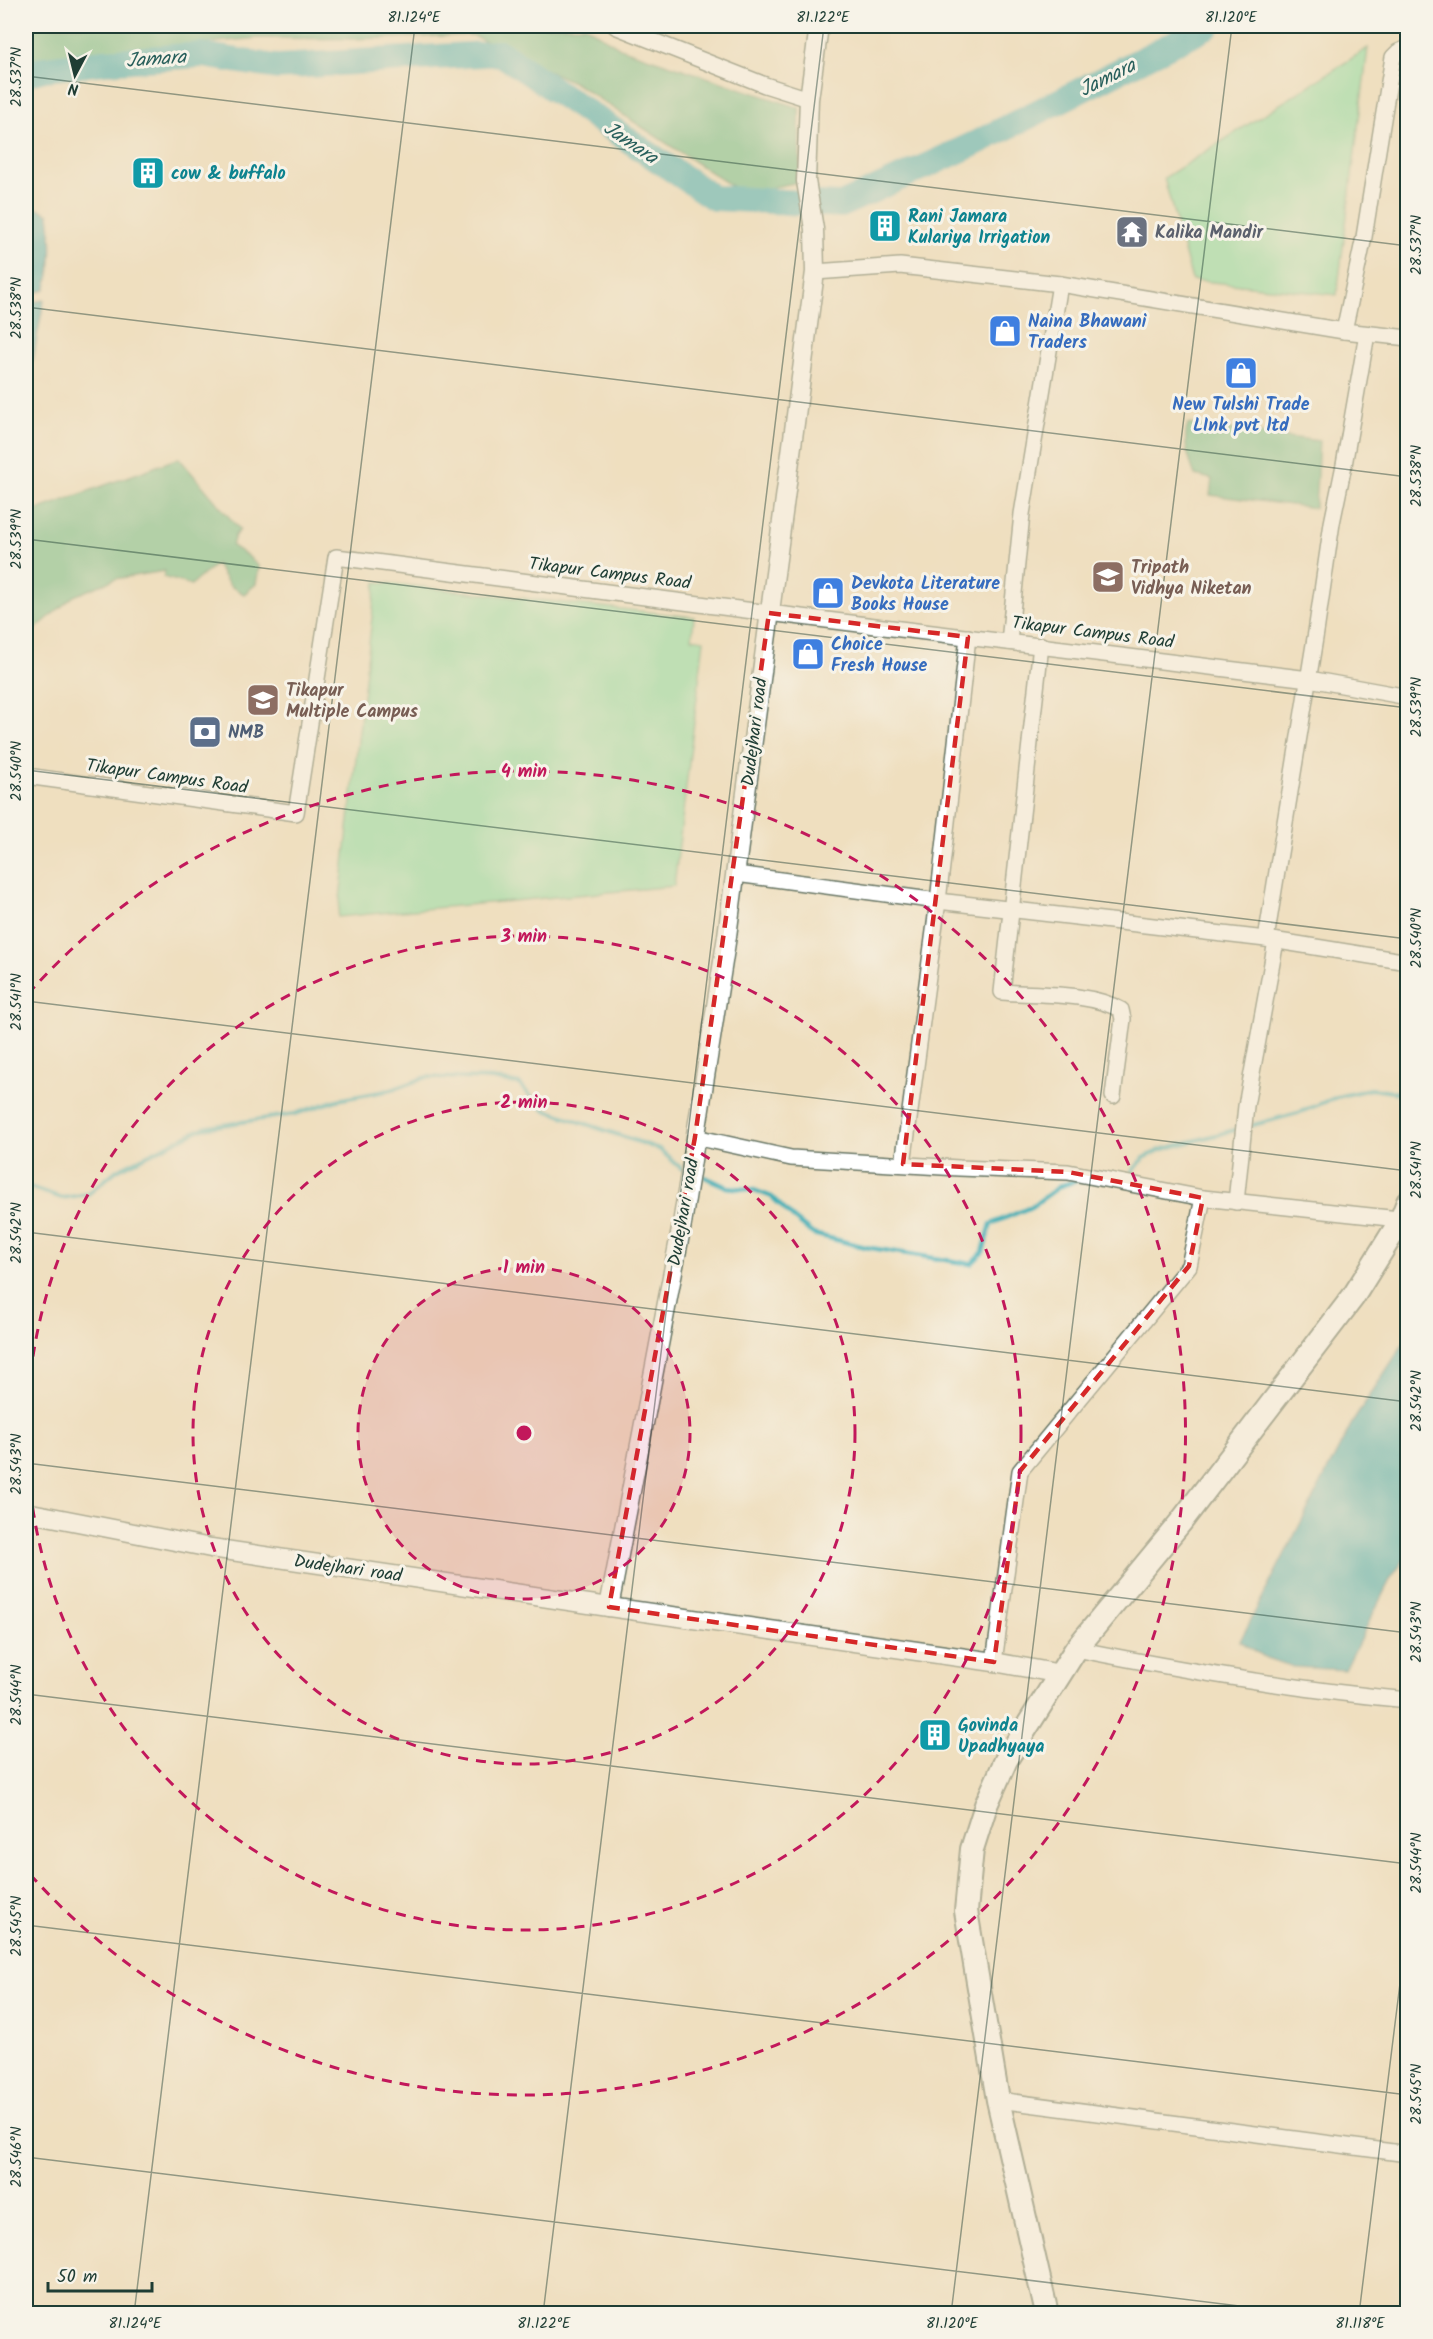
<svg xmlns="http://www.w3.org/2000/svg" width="1433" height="2339" font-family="Kalam,sans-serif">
	<rect width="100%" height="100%" fill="#f7f3e8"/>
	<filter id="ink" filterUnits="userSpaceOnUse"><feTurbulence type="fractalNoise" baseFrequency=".0167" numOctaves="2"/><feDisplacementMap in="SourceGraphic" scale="12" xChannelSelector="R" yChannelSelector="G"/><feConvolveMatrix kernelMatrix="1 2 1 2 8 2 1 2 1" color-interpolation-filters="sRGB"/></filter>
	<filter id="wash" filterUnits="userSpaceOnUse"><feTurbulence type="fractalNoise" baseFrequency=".008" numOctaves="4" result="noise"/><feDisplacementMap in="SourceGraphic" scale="24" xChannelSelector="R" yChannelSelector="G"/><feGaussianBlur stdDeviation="1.35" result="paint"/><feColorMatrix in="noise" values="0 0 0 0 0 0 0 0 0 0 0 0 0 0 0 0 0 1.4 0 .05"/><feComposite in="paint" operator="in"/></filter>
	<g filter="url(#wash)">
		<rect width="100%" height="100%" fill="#efdfbf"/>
		<g fill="#85e0a6" stroke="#528e6d" stroke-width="1.5">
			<path d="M1368 48 1337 295 1192 280 1164 178Z"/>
			<path d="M376 582 694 617 692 638 704 640 674 886 338 917Z"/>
		</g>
		<g fill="#6cbe8b" stroke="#467e60" stroke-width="1.5">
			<path d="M26 26H586L620 48 799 108 800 182 742 193 575 83 472 35 354 39 258 38 96 54 26 66Z"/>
			<path d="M1188 424 1319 441 1315 508 1210 495 1212 479 1195 475C1189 460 1182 440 1188 424Z"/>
			<path d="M179 458 240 530 235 535 232 546 248 556 259 567 256 584 244 594 230 586 216 564 191 585 163 577 165 571 115 579 74 596 26 637V646V514Z"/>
		</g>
		<g fill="#3cadb5" stroke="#2e7574" stroke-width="1.5">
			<path d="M39 209 49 214C52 238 54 266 45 290L26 295V211Z"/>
			<path d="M44 300 33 360 26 368V303Z"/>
			<path d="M1407 1338V1556L1391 1578 1345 1670 1294 1667 1266 1658 1240 1641 1352 1423Z"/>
		</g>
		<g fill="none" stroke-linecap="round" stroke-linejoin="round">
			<g stroke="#3cadb5" stroke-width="4.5">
				<path d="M705 1177 727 1187 754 1190 772 1197 793 1218 813 1234 865 1247 971 1264 983 1252 991 1224 1031 1207 1060 1186 1078 1180"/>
				<path d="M1125 1180 1144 1158 1160 1150 1298 1113 1337 1097 1370 1089 1408 1094"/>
				<path d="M26 1186 62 1198 88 1194 117 1170 203 1128 295 1114 337 1100 391 1090 427 1077 492 1079 519 1084 543 1109 659 1149 682 1169"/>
			</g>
			<path stroke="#3cadb5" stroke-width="26" d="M26 74 45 69 105 62 202 55 277 67 500 53 714 198 841 205 974 144 1208 26"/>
		</g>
	</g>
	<g filter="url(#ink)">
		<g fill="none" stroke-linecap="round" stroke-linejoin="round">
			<g stroke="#687665" stroke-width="18">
				<g id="minor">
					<path d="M615 26 765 85 809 99"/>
					<path d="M1408 48 1398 52 1393 57 1364 237 1344 331 1408 338"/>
					<path d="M815 272 900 266 1060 284 1344 331"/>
					<path d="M1009 642 1022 514 1060 284"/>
					<path d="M1041 645 1002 992C1037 995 1091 992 1121 1010L1123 1019 1113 1096"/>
					<path d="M26 776 296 813 336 557 769 613 1309 679 1408 697"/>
					<path d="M736 874 938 901 1266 939 1408 962"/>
					<path d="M1266 939 1316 632 1332 523 1344 465 1367 334"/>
					<path d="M695 1137 791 1158 959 1168 1068 1172 1203 1198 1408 1220"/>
					<path d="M903 1164 938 901 968 637"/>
					<path d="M1236 1202 1246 1106 1276 941"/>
					<path d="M1076 1649C1186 1671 1296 1690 1408 1700"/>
					<path d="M994 1662 1020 1471 1189 1266 1203 1198"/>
					<path d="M998 2100 1408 2154"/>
				</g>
			</g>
			<g stroke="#687665" stroke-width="21">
				<g id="tertiary">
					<path d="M26 1512 211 1548 609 1607 682 1224 727 936 815 272 814 229 806 181 809 99 819 26"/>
					<path d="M609 1607 994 1662 1061 1674"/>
				</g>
			</g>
			<g stroke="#687665" stroke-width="26">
				<path id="primary" d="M1047 2314 998 2100 966 1911 972 1849 986 1805 1006 1760 1076 1649 1180 1523 1353 1297 1401 1220 1408 1202"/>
			</g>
			<use href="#minor" stroke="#fff" stroke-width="15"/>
			<use href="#tertiary" stroke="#fff" stroke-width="18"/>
			<use href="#primary" stroke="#fff" stroke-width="22"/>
		</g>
	</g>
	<path d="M0 0H1433V2339H0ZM769 613 968 637 903 1164 1068 1172 1203 1198 1189 1266 1020 1471 994 1662 609 1607 695 1137Z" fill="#efdfbf" fill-opacity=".55" fill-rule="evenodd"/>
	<path fill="none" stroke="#d62828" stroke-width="4.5" stroke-dasharray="12 8" stroke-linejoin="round" d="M769 613 968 637 903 1164 1068 1172 1203 1198 1189 1266 1020 1471 994 1662 609 1607 695 1137Z"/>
	<path fill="none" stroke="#1f3d34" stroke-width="1.5" stroke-opacity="0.45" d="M26 76 1408 246M26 307 1408 477M26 539 1408 708M26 770 1408 939M26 1001 1408 1171M26 1232 1408 1402M26 1463 1408 1633M26 1694 1408 1864M26 1925 1408 2095M26 2157 1304 2314M134 2314 415 26M543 2314 824 26M951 2314 1232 26M1359 2314 1408 1919"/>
	<circle cx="524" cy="1433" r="166" fill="#c2185b" fill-opacity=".12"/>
	<g fill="none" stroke="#c2185b" stroke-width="3" stroke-dasharray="10 8">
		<circle cx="524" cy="1433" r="166"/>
		<circle cx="524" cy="1433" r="331"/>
		<circle cx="524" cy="1433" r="497"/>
		<path d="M28 994A662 662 0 1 1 28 1872"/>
	</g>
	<defs>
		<g id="building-square" transform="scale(1.725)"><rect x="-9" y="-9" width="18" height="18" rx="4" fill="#0f9aa8" stroke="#f7f3e8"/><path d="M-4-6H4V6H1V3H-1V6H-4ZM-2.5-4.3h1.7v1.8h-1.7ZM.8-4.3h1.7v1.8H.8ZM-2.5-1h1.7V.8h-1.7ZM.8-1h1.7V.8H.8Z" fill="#fff"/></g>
		<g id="temple-square" transform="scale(1.725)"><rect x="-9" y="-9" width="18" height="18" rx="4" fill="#6b7280" stroke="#f7f3e8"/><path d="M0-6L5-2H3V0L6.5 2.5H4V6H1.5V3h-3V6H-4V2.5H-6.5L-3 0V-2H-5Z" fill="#fff"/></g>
		<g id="shop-square" transform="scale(1.725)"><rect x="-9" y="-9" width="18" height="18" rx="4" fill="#3f7fe0" stroke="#f7f3e8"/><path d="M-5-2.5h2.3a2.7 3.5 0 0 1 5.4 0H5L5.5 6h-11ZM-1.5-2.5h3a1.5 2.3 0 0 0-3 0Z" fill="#fff"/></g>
		<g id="school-square" transform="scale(1.725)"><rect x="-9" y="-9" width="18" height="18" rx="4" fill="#8d6e63" stroke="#f7f3e8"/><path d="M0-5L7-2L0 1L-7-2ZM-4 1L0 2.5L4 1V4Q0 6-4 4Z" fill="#fff"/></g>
		<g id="bank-square" transform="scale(1.725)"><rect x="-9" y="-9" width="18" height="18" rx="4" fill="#5c6f8a" stroke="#f7f3e8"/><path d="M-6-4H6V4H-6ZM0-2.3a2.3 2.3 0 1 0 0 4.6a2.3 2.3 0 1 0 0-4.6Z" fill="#fff"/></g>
	</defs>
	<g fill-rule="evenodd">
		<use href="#building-square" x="148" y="173"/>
		<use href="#building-square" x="885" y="226"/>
		<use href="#temple-square" x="1132" y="232"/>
		<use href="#shop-square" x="1005" y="331"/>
		<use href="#shop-square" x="1241" y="373"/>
		<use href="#school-square" x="1108" y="577"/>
		<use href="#shop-square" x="828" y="593"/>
		<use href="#shop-square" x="808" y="654"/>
		<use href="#school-square" x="263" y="700"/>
		<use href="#bank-square" x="205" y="732"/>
		<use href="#building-square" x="935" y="1735"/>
	</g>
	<g text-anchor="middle" stroke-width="6" stroke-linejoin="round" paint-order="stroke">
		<g font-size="18" font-weight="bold" fill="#0d838f" stroke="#f7f3e8" text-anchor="start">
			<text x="171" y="179">cow &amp; buffalo</text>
			<text x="908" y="222">Rani Jamara<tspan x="908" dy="21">Kulariya Irrigation</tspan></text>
			<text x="958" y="1731">Govinda<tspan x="958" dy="21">Upadhyaya</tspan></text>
		</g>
		<g font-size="18" font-weight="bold" fill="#5b616d" stroke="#f7f3e8" text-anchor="start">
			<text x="1155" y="238">Kalika Mandir</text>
		</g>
		<g font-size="18" font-weight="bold" fill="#366cbe" stroke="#f7f3e8" text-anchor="start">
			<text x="1028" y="327">Naina Bhawani<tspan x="1028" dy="21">Traders</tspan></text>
			<text x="1241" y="410" text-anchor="middle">New Tulshi Trade<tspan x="1241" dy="21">LInk pvt ltd</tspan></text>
			<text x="851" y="589">Devkota Literature<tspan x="851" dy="21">Books House</tspan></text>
			<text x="831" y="650">Choice<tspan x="831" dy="21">Fresh House</tspan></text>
		</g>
		<g font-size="18" font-weight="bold" fill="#785e54" stroke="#f7f3e8" text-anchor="start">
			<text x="1131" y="573">Tripath<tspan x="1131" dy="21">Vidhya Niketan</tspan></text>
			<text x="286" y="696">Tikapur<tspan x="286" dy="21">Multiple Campus</tspan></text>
		</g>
		<g font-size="18" fill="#1f3d34" stroke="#f7f3e8">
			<text transform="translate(610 573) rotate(7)" y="6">Tikapur Campus Road</text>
			<text transform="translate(1093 632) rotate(7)" y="6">Tikapur Campus Road</text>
			<text transform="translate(754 732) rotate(-83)" y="6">Dudejhari road</text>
			<text transform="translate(167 776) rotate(8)" y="6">Tikapur Campus Road</text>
			<text transform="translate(683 1212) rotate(-80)" y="6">Dudejhari road</text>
			<text transform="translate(348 1568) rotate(8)" y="6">Dudejhari road</text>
		</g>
		<g font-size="18" font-weight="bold" fill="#4e5e75" stroke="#f7f3e8" text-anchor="start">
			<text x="228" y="738">NMB</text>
		</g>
		<g font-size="20" font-style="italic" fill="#285f5b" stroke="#f7f3e8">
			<text transform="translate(156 58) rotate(-4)" y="7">Jamara</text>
			<text transform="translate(1107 77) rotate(-27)" y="7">Jamara</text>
			<text transform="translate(631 142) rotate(34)" y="7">Jamara</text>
		</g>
	</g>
	<circle cx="524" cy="1433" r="9" fill="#c2185b" stroke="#f7f3e8" stroke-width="3"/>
	<g font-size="18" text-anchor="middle" font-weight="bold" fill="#c2185b" stroke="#f7f3e8" stroke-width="6" stroke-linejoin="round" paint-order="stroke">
		<text x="524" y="777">4 min</text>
		<text x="524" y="942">3 min</text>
		<text x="524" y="1108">2 min</text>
		<text x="524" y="1273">1 min</text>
	</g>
	<rect width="1433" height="2339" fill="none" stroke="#f7f3e8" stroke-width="66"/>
	<g transform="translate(75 75) rotate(187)" stroke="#f7f3e8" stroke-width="4.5" paint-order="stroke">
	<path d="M0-4.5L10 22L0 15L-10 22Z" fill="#1f3d34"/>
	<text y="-9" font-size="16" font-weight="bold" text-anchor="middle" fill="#1f3d34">N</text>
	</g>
	<path d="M48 2282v9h104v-9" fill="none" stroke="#1f3d34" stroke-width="3"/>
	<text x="57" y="2282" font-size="18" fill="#1f3d34" stroke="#f7f3e8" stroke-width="4.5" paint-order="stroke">50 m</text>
	<rect x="33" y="33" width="1367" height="2273" fill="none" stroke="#1f3d34" stroke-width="2"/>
	<g font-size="15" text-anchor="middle" fill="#1f3d34">
		<text x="414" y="22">81.124°E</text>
		<text x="823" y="22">81.122°E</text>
		<text x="1231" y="22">81.120°E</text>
		<text transform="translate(16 77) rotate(-90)" y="5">28.537°N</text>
		<text transform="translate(1416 245) rotate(-90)" y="5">28.537°N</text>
		<text transform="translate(16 308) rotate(-90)" y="5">28.538°N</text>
		<text transform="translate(1416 476) rotate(-90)" y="5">28.538°N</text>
		<text transform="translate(16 539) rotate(-90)" y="5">28.539°N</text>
		<text transform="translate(1416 707) rotate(-90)" y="5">28.539°N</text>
		<text transform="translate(16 771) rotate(-90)" y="5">28.540°N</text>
		<text transform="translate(1416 938) rotate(-90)" y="5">28.540°N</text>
		<text transform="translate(16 1002) rotate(-90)" y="5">28.541°N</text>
		<text transform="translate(1416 1170) rotate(-90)" y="5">28.541°N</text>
		<text transform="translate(16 1233) rotate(-90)" y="5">28.542°N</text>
		<text transform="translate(1416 1401) rotate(-90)" y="5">28.542°N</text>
		<text transform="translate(16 1464) rotate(-90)" y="5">28.543°N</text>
		<text transform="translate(1416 1632) rotate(-90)" y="5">28.543°N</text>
		<text transform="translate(16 1695) rotate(-90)" y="5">28.544°N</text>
		<text transform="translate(1416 1863) rotate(-90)" y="5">28.544°N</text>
		<text transform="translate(16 1926) rotate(-90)" y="5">28.545°N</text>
		<text transform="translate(1416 2094) rotate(-90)" y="5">28.545°N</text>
		<text transform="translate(16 2157) rotate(-90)" y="5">28.546°N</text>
		<text x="135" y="2328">81.124°E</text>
		<text x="544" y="2328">81.122°E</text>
		<text x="952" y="2328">81.120°E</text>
		<text x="1360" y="2328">81.118°E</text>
	</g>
</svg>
